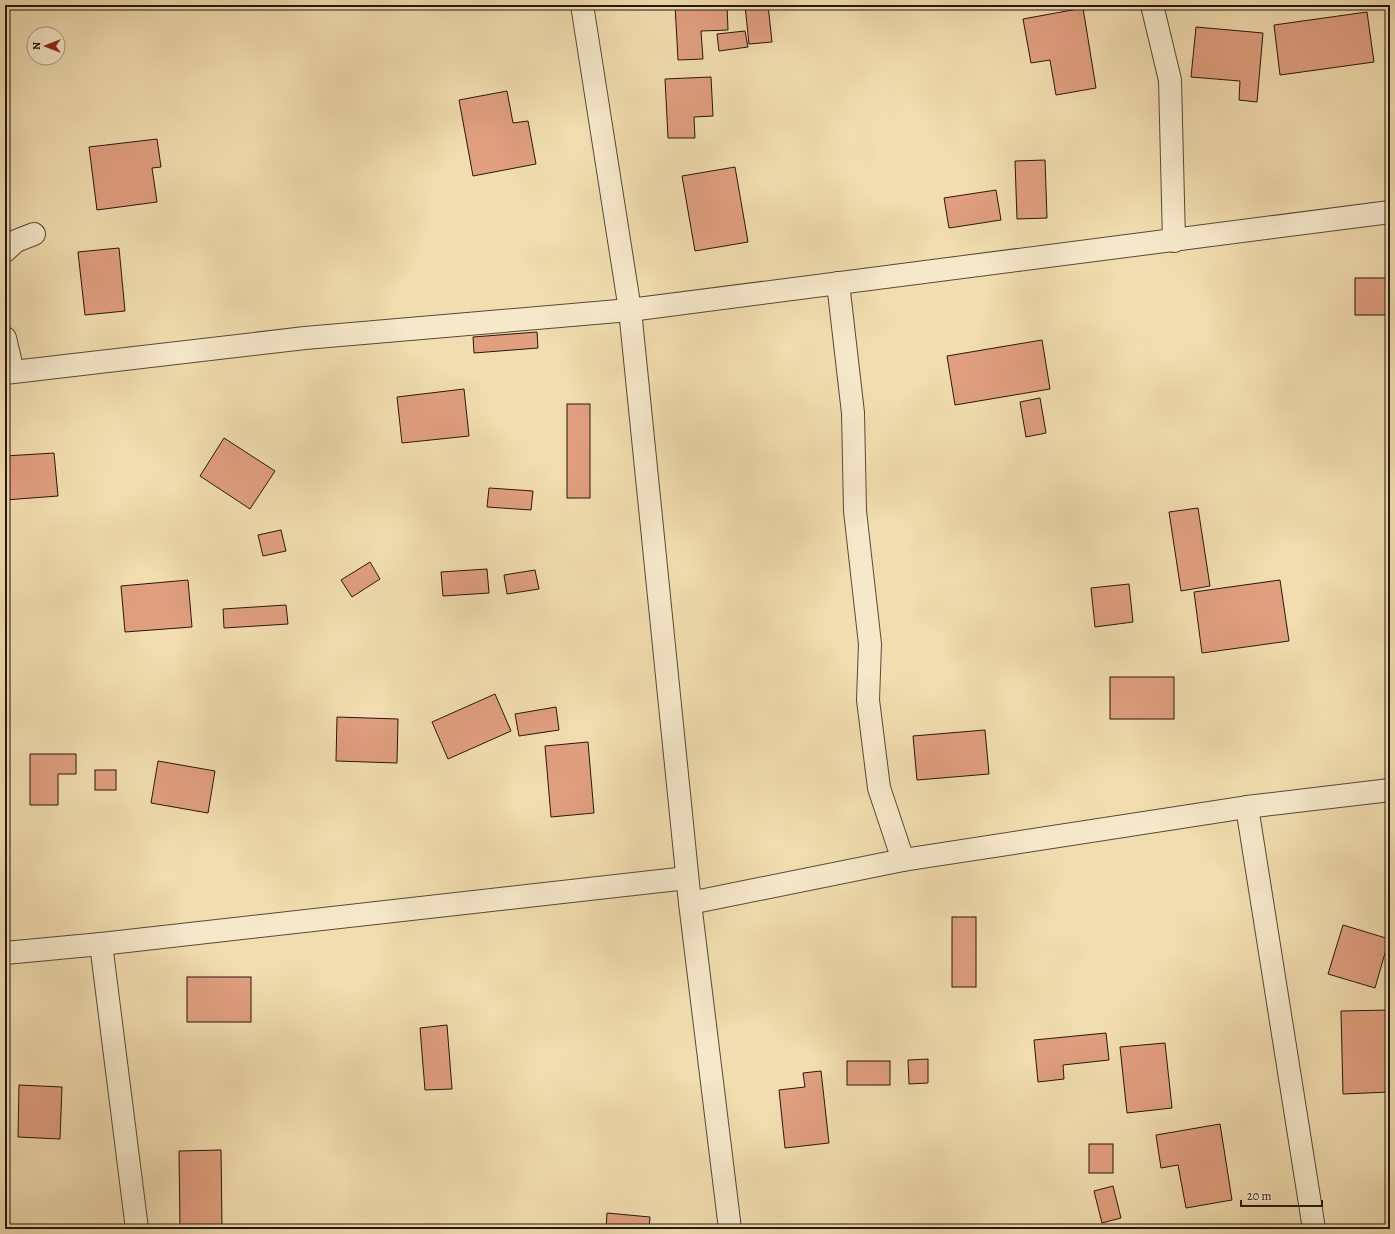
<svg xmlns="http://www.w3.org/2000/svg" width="1395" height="1234" font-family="Alegreya,serif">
	<rect width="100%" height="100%" fill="#f1ddaf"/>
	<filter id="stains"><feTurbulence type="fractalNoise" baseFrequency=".005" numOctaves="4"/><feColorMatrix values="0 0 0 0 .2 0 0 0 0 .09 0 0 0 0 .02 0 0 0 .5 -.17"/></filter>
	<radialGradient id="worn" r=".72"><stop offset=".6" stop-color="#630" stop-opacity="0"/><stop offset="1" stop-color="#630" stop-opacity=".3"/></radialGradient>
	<g fill="#e19f80" stroke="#24180e">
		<path d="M675 5H727L728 30 701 31 703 59 678 60Z"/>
		<path d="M745 5H768L772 42 749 44Z"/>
		<path d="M1083 8 1096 88 1056 95 1050 60 1031 63 1023 19Z"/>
		<path d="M1367 12 1374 62 1280 75 1274 25Z"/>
		<path d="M1196 27 1263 33 1257 102 1239 100 1240 81 1191 77Z"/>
		<path d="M745 31 748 47 719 51 717 34Z"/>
		<path d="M711 77 713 116 694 117 695 138H668L665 79Z"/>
		<path d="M507 91 513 123 528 121 536 164 473 176 459 100Z"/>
		<path d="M157 139 161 167 152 168 157 202 97 210 89 147Z"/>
		<path d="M1045 160 1047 218 1017 219 1015 161Z"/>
		<path d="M735 167 748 242 695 251 682 176Z"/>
		<path d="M996 190 1001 220 949 228 944 198Z"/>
		<path d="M119 248 125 311 85 315 78 252Z"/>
		<rect x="1355" y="278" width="35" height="37"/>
		<path d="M537 332 538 348 474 353 473 337Z"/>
		<path d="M1042 340 1050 389 955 405 947 356Z"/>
		<path d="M464 389 469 436 402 443 397 397Z"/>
		<path d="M1040 398 1046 433 1026 437 1020 402Z"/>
		<rect x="567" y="404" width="23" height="94"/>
		<path d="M224 438 275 471 250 509 200 476Z"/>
		<path d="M54 453 58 496 5 500V456Z"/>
		<path d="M489 488 533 491 531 510 487 507Z"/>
		<path d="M1198 508 1210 586 1181 591 1169 512Z"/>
		<path d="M281 530 286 551 263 556 258 535Z"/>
		<path d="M370 562 380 579 352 597 341 580Z"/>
		<path d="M487 569 489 593 443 596 441 572Z"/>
		<path d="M535 570 539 589 507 594 504 575Z"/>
		<path d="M188 580 192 627 125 632 121 586Z"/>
		<path d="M1280 580 1289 641 1202 653 1194 592Z"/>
		<path d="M1129 584 1133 622 1095 627 1091 588Z"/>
		<path d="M286 605 288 624 224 628 223 609Z"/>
		<rect x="1110" y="677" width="64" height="42"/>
		<path d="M495 694 511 731 448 759 432 722Z"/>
		<path d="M556 707 559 730 519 736 515 714Z"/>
		<path d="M337 717 398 719 397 763 336 761Z"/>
		<path d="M985 730 989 774 917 780 913 736Z"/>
		<path d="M588 742 594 813 551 817 545 746Z"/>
		<path d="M30 754H76V774H58V805H30Z"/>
		<path d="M158 761 215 771 208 813 151 803Z"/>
		<rect x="95" y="770" width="21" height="20"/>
		<rect x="5" y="850" width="1" height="42"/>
		<rect x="952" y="917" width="24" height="70"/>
		<path d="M1343 925 1389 939 1375 988 1328 974Z"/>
		<rect x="187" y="977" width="64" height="45"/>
		<path d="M1390 1010V1092L1343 1094 1341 1011Z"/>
		<path d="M447 1025 452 1089 425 1090 420 1028Z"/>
		<path d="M1106 1033 1109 1060 1063 1065 1064 1079 1038 1082 1034 1040Z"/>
		<path d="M1165 1043 1172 1108 1127 1113 1120 1047Z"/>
		<path d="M928 1059V1083L909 1084 908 1060Z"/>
		<rect x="847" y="1061" width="43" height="24"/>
		<path d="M821 1071 829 1143 785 1148 779 1090 805 1087 803 1073Z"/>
		<path d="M19 1085 62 1087 60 1139 18 1137Z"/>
		<path d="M5 1086H7L8 1104H5Z"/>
		<path d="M1220 1124 1232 1200 1186 1208 1178 1165 1161 1168 1156 1135Z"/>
		<rect x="1089" y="1144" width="24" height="29"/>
		<path d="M221 1150 222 1229H180L179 1151Z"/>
		<path d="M1113 1186 1121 1218 1102 1223 1094 1191Z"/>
		<path d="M607 1213 650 1217 649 1229H606Z"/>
	</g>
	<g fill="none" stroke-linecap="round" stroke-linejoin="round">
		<g stroke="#574936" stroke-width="24">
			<g id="street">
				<path d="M582 5 630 310 690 903 730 1229"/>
				<path d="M1152 5 1170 80 1174 241"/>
				<path d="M5 251 16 241 34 234"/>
				<path d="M838 283 853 413 855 511 870 644 868 700 879 788 903 860"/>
				<path d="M5 338 13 372"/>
				<path d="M5 373 305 338 630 310 1390 212"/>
				<path d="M1247 807 1314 1229"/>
				<path d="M690 903 903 860 1247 807 1390 790"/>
				<path d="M101 944 137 1229"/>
				<path d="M5 953 101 944 687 878"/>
			</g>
		</g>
		<use href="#street" stroke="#f6e9cb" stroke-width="22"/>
	</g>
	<rect width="1395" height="1234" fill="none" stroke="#f1ddaf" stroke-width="20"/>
	<rect x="6" y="6" width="1383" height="1222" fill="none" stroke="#24180e" stroke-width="2"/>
	<rect x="10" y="10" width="1375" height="1214" fill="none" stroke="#24180e"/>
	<g transform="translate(46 46) rotate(270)"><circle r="19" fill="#f6e9cb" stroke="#a2957f"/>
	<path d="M0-3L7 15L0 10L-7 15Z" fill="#8f2418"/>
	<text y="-6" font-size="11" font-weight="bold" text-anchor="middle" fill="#24180e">N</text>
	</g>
	<path d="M1241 1200v6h81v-6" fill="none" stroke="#24180e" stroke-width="2"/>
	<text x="1247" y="1200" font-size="12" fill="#24180e" stroke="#f6e9cb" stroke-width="3" paint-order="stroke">20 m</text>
	<rect width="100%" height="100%" filter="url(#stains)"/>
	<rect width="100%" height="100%" fill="url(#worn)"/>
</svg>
